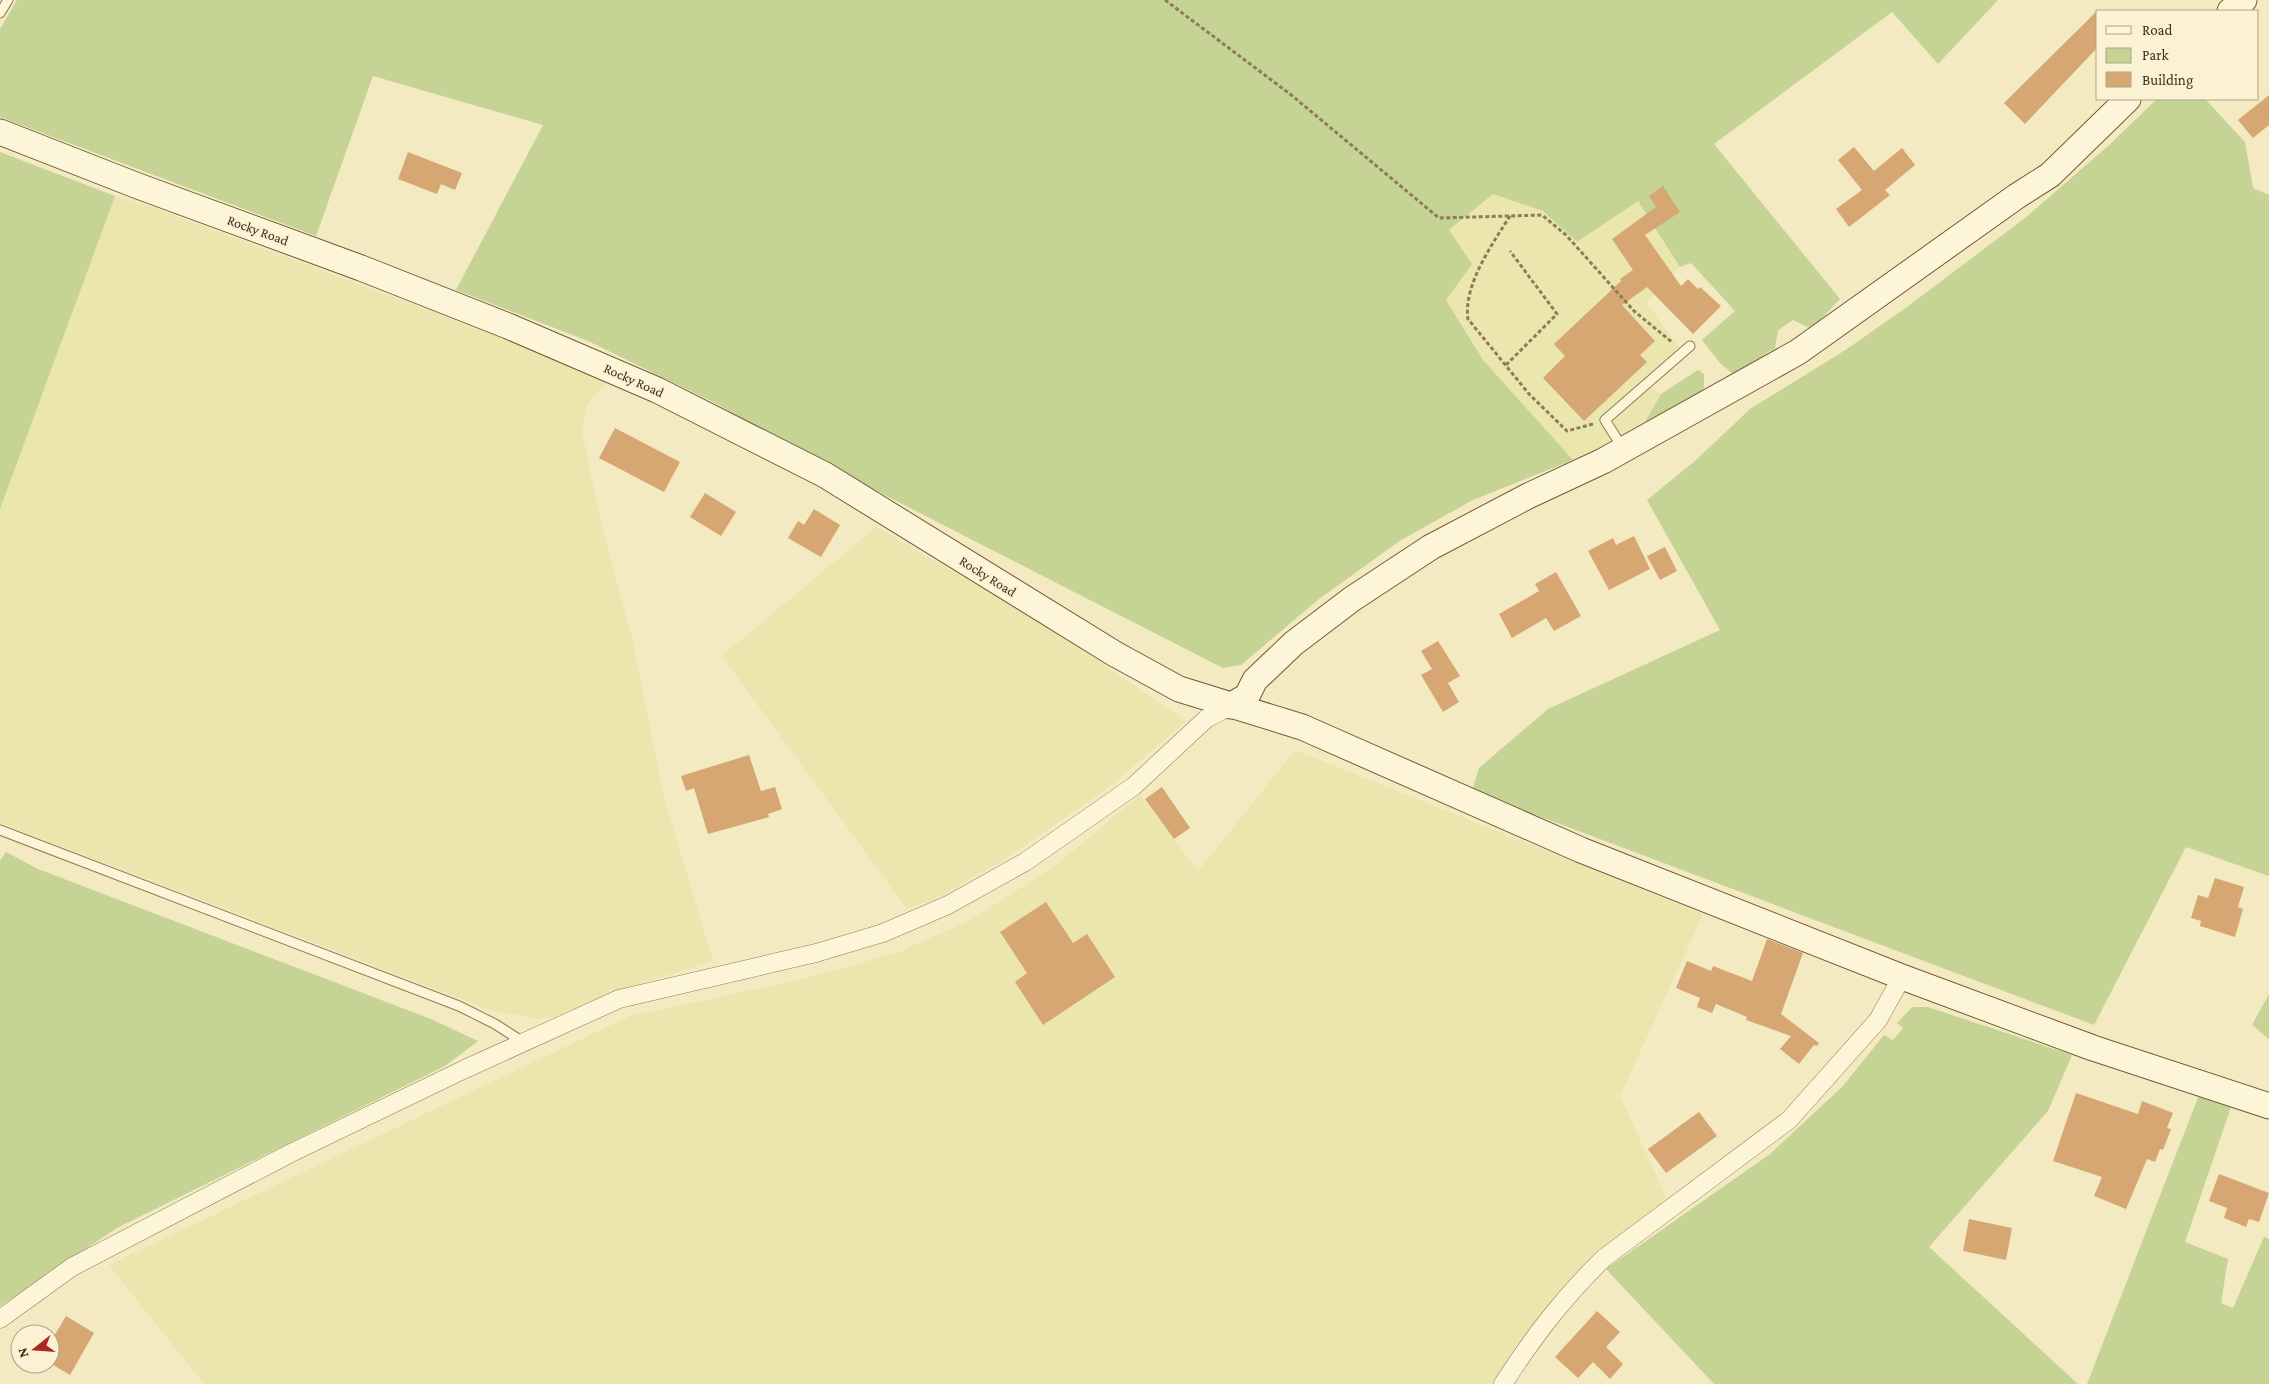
<svg xmlns="http://www.w3.org/2000/svg" width="2269" height="1384" font-family="'Crimson Pro',serif">
	<rect width="100%" height="100%" fill="#f3eac2"/>
	<g fill="#eae6ae">
		<path d="M1493 194 1543 211 1577 242 1638 200 1680 267 1646 302 1680 349 1646 383 1661 394 1641 429 1573 460 1483 360 1446 299 1472 264 1449 230Z"/>
		<path d="M115 196 146 205 425 309 564 362 606 381 586 406 582 431 600 519 632 638 663 794 713 961 610 993 553 1017 539 1019 493 1011 0 823V506Z"/>
		<path d="M876 527 1038 620 1186 721 1112 785 1004 860 933 900 907 909 722 656Z"/>
		<path d="M1295 750 1703 914 1620 1096 1667 1199 1564 1287 1511 1353 1496 1384H204L109 1265 630 1016 804 979 899 952 971 920 1059 863 1140 795 1198 871Z"/>
	</g>
	<g fill="#c5d394">
		<path d="M17 0H1998L1938 64 1892 12 1714 144 1840 299 1812 329 1793 320 1778 330 1775 348 1733 374 1720 363 1702 340 1735 311 1691 263 1680 267 1638 201 1577 242 1543 211 1493 194 1449 230 1472 264 1446 300 1483 360 1573 460 1473 500 1401 540 1319 599 1241 665 1223 668 828 466 713 402 588 341 456 290 543 125 373 76 316 236 0 117V29Z"/>
		<path d="M2157 99H2205L2245 142 2253 188 2269 195V876L2186 847 2094 1025 1472 791 1479 768 1548 709 1720 630 1647 500 1696 460 1750 409 1847 349 1907 307 2025 218 2108 146Z"/>
		<path d="M0 152 115 196 0 509Z"/>
		<path d="M1698 370 1704 374V389L1641 429 1661 394Z"/>
		<path d="M6 852 38 869 431 1019 478 1041 445 1066 117 1228 0 1306V861Z"/>
		<path d="M2269 994V1039L2252 1025Z"/>
		<path d="M1912 1007H1928L2072 1055 2048 1111 1929 1247 2078 1384H1714L1606 1269 1770 1154 1842 1087 1884 1035 1893 1040 1903 1028 1897 1023Z"/>
		<path d="M2199 1095 2233 1101 2185 1242 2228 1259 2221 1303 2233 1308 2264 1237 2269 1239V1384H2087Z"/>
	</g>
	<g fill="#d6a673">
		<path d="M2098 10V47L2025 124 2004 103Z"/>
		<path d="M2269 95V125L2253 138 2238 120Z"/>
		<path d="M1854 147 1874 171 1902 148 1915 165 1885 190 1890 195 1849 227 1836 209 1862 190 1838 160Z"/>
		<path d="M408 152 462 173 455 190 441 184 437 194 398 179Z"/>
		<path d="M1663 186 1680 212 1645 235 1681 286 1688 279 1698 289 1700 287 1721 306 1693 334 1647 287 1622 305 1655 341 1640 355 1647 362 1584 421 1543 378 1565 356 1554 344 1621 281 1620 279 1633 270 1612 239 1656 207 1649 196Z"/>
		<path d="M615 428 680 462 664 492 599 458Z"/>
		<path d="M705 493 736 512 721 536 690 517Z"/>
		<path d="M814 509 840 525 821 557 788 538 798 521 804 525Z"/>
		<path d="M1634 536 1650 569 1609 590 1588 551 1613 538 1616 545Z"/>
		<path d="M1665 547 1677 571 1660 580 1647 556Z"/>
		<path d="M1556 572 1581 616 1554 631 1546 618 1512 638 1499 614 1539 591 1535 584Z"/>
		<path d="M1438 641 1460 676 1448 683 1459 702 1443 712 1421 675 1432 669 1421 651Z"/>
		<path d="M749 755 761 791 775 787 782 809 768 814 769 817 708 834 694 788 686 791 681 776Z"/>
		<path d="M1162 787 1190 828 1174 839 1145 799Z"/>
		<path d="M2215 878 2244 887 2238 907 2243 909 2235 937 2200 926 2201 921 2191 918 2198 895 2208 898Z"/>
		<path d="M1046 902 1073 943 1087 934 1115 977 1043 1025 1015 982 1027 973 1000 932Z"/>
		<path d="M1767 939 1803 953 1781 1014 1819 1043 1817 1046 1814 1045 1799 1064 1780 1049 1791 1036 1746 1020 1747 1017 1716 1004 1712 1013 1697 1007 1700 998 1676 988 1687 961 1711 971 1713 966 1752 981Z"/>
		<path d="M2076 1093 2138 1114 2142 1101 2173 1113 2167 1128 2171 1129 2163 1150 2160 1149 2155 1162 2147 1159 2126 1209 2094 1196 2102 1177 2053 1161Z"/>
		<path d="M1699 1112 1717 1136 1666 1173 1648 1149Z"/>
		<path d="M2219 1174 2269 1193 2259 1222 2249 1219 2246 1227 2224 1218 2227 1208 2209 1201Z"/>
		<path d="M1969 1219 2012 1228 2006 1260 1963 1251Z"/>
		<path d="M1597 1311 1620 1332 1606 1347 1623 1364 1610 1379 1593 1362 1578 1378 1555 1357Z"/>
		<path d="M66 1316 94 1333 70 1375 50 1363V1343Z"/>
	</g>
	<g fill="none" stroke-linecap="round" stroke-linejoin="round">
		<g stroke="#907b57" stroke-width="11">
			<g id="lane">
				<path d="M0 13 8 0"/>
				<path d="M1622 447 1605 420 1690 346"/>
				<path d="M0 830 459 1006 495 1024 523 1042"/>
			</g>
		</g>
		<g stroke="#907b57" stroke-width="19">
			<g id="street">
				<path d="M0 1319 72 1267 291 1153 465 1069 619 999 816 953 883 933 948 905 1025 862 1134 786 1206 719 1230 706"/>
				<path d="M1503 1384C1534 1336 1563 1298 1604 1258L1789 1120 1878 1020 1902 977"/>
			</g>
		</g>
		<g stroke="#725b3a" stroke-width="27">
			<g id="secondary">
				<path d="M2230 11 2244 0"/>
				<path d="M0 132 138 186 361 268 508 326 657 390 825 475 1115 654 1179 689 1302 727 1581 850 1902 977 2093 1048 2269 1106"/>
				<path d="M1230 706 1247 696 1255 680 1294 643 1352 599 1431 547 1528 496 1603 461 1798 352 2017 196 2050 175 2128 99"/>
			</g>
		</g>
		<g stroke="#907b57" stroke-width="3" stroke-dasharray="4 2.5" stroke-linecap="butt">
			<path d="M1165 0 1290 94 1439 218 1542 215 1566 235 1634 311 1673 343"/>
			<path d="M1510 216C1493 243 1463 285 1468 319L1529 394 1567 431 1593 424"/>
			<path d="M1506 365 1557 314 1510 251"/>
		</g>
		<use href="#lane" stroke="#fdf5d7" stroke-width="9"/>
		<use href="#street" stroke="#fdf5d7" stroke-width="18"/>
		<use href="#secondary" stroke="#fdf5d7" stroke-width="25"/>
	</g>
	<g text-anchor="middle" stroke-width="4" stroke-linejoin="round" paint-order="stroke">
		<g font-size="14" fill="#3e301d" stroke="#faf2d3">
			<text transform="translate(258 230) rotate(20)" y="5">Rocky Road</text>
			<text transform="translate(634 380) rotate(24)" y="5">Rocky Road</text>
			<text transform="translate(988 576) rotate(32)" y="5">Rocky Road</text>
		</g>
	</g>
	<rect x="2096" y="10" width="162" height="90" fill="#faf2d3" stroke="#afa48a"/>
	<rect x="2106" y="26" width="25" height="8" fill="#fdf5d7" stroke="#afa48a"/>
	<text x="2142" y="35" font-size="15" fill="#3e301d">Road</text>
	<rect x="2106" y="48" width="25" height="15" fill="#c5d394" stroke="#afa48a"/>
	<text x="2142" y="60" font-size="15" fill="#3e301d">Park</text>
	<rect x="2106" y="72" width="25" height="15" fill="#d6a673" stroke="#afa48a"/>
	<text x="2142" y="85" font-size="15" fill="#3e301d">Building</text>
	<g transform="translate(35 1349) rotate(253)"><circle r="24" fill="#faf2d3" stroke="#afa48a"/>
	<path d="M0-4L9 19L0 12L-9 19Z" fill="#a72c1f"/>
	<text y="-8" font-size="14" font-weight="bold" text-anchor="middle" fill="#3e301d">N</text>
	</g>
</svg>
